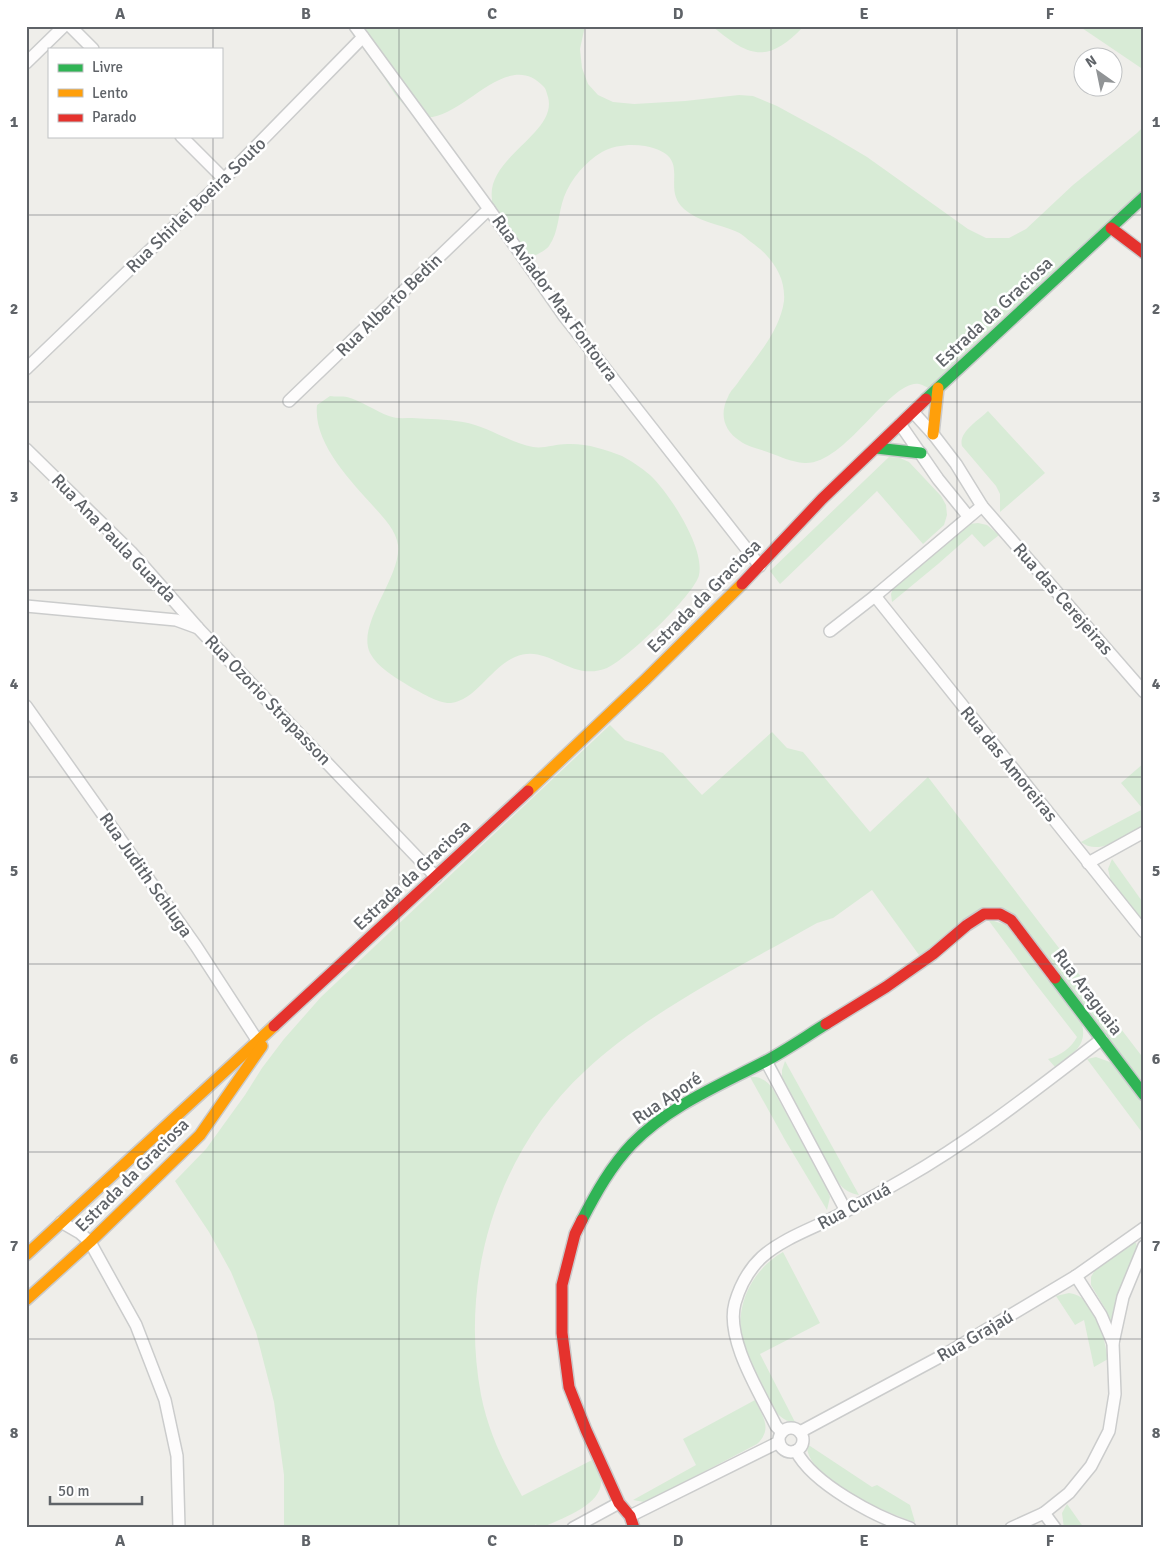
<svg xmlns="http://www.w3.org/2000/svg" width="1170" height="1554" font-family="Signika,sans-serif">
	<rect width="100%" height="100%" fill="#efeeea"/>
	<g fill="#d8ebd6">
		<path d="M347 26H585L580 49 582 68 588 84 598 95 613 102 634 104 685 101 739 95 753 96 777 106 830 135 867 157 968 229 986 238H1009L1026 229 1073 185 1137 133 1144 126V198L934 391C930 389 924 385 919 384 890 379 845 466 804 463 792 462 781 457 770 453 760 449 748 447 740 441 724 431 719 414 728 397 730 391 736 386 739 381 756 357 780 331 784 301 786 276 771 256 751 242 746 238 741 233 735 231 718 224 697 221 684 209 659 187 696 156 645 146 631 144 615 145 602 152 585 162 571 179 564 197 558 213 559 232 549 246 546 250 540 253 536 255L525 253C517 243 498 221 493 210 492 207 492 202 492 199 486 157 558 133 548 97 547 94 546 89 544 87 507 46 462 121 425 117 421 117 415 113 412 111 399 103 391 88 383 76 371 59 359 43 347 26Z"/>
		<path d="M712 26H804C767 65 749 57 712 26Z"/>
		<path d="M1079 26H1144V70Z"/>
		<path d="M330 396C336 397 342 396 347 397 362 401 375 411 389 416 396 419 404 418 412 418 429 419 446 419 463 422 487 426 508 442 533 447 543 449 556 444 567 444 585 443 605 449 622 456 631 461 642 468 650 475 670 494 705 548 699 575 695 594 626 660 607 668 570 683 548 642 515 657 491 667 476 700 451 703 439 704 420 692 409 686 396 678 377 667 370 653 356 624 402 576 398 545 396 530 383 517 374 507 350 480 313 443 317 405Z"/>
		<path d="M988 411 1045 473 1000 512V494L996 486 962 446C958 432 979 420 988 411Z"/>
		<path d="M889 457 900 458 909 462 941 496 946 505 947 515 944 525 923 544 877 491 780 584 770 571Z"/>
		<path d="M978 523 987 525 999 535 984 547 972 534 938 564 892 602 891 594 894 586 969 524Z"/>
		<path d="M610 725 625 740 663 753 702 795 772 732 787 748 803 752 870 832 928 777 1144 1059V1083L1007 910 919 955 872 890 833 918 817 923C740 967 650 1010 585 1071 497 1152 459 1278 481 1395 488 1431 504 1464 522 1496L592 1460C595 1467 600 1475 601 1482 601 1506 560 1519 541 1528H538L536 1524 531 1528H284V1475L274 1402 256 1332 231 1272 209 1232 175 1181 206 1149 245 1095 262 1068 284 1039 321 997Z"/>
		<path d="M1144 763V825C1126 835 1100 857 1081 842L1143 809 1121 783Z"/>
		<path d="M1112 859 1144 904V924L1111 882 1108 869Z"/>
		<path d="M989 921H994L1006 925 1082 1025C1088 1046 1070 1056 1055 1067L1048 1059C1060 1056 1071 1048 1077 1037L1035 983Z"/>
		<path d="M1096 1057 1110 1062 1144 1105V1135L1087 1059Z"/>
		<path d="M785 1061 859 1195C849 1193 844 1190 838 1182L782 1080V1070Z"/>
		<path d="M750 1077C760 1076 767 1081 773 1089L827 1189 830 1197 827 1210 785 1140Z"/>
		<path d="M1132 1242 1136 1243 1137 1247 1119 1291 1111 1328 1106 1310 1091 1285V1277L1096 1268Z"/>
		<path d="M783 1252 820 1323 760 1354 795 1422C787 1422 781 1418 776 1412 767 1394 755 1376 747 1358 730 1318 746 1273 783 1252Z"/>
		<path d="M1069 1293C1096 1296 1104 1336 1108 1359L1094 1367 1084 1320 1075 1325 1056 1296Z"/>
		<path d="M755 1400C763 1417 773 1429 757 1444L650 1500 644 1502 633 1500 696 1465 683 1439Z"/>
		<path d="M807 1444 872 1487 877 1485 910 1505 915 1522C888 1514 804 1478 807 1444Z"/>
		<path d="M1067 1504 1084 1528H1064L1062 1513Z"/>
	</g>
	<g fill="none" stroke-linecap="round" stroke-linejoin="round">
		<g stroke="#cbcccc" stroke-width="14">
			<g id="street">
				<path d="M70 26 93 49"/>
				<path d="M355 26 489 209 564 316 760 566"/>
				<path d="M26 63 64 26"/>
				<path d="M181 136 224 179"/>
				<path d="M26 369 224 179 363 37"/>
				<path d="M289 401 489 209"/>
				<path d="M913 412 933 434 956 464 982 506 1144 692"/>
				<path d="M900 424 938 479 968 516"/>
				<path d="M26 449 131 552 198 628 436 877"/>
				<path d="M875 596 1144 932"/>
				<path d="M26 606 176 620 198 628"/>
				<path d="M830 631 875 596 982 506"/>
				<path d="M26 706 196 946 261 1046"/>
				<path d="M1088 863 1144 832"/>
				<path d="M766 1061 846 1211"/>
				<path d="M61 1222 80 1233 90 1242 136 1325 165 1400 177 1456 179 1528"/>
				<path d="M1076 1276 1101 1315 1113 1343"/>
				<circle cx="791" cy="1440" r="12"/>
				<path d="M782 1432 776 1426C760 1393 725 1339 735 1303 740 1286 749 1269 762 1257 781 1240 808 1230 831 1219 856 1206 880 1193 904 1179 974 1139 1038 1088 1102 1039"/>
				<path d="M800 1432 949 1352 1076 1276 1144 1228"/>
				<path d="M796 1451C813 1484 876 1517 910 1528"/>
				<path d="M1044 1513 1055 1528"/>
				<path d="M630 1516 779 1442"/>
				<path d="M573 1528 619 1503"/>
				<path d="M1011 1528 1044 1513 1069 1493 1091 1466 1109 1431 1115 1394 1113 1343 1123 1297 1144 1246"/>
			</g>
		</g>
		<g stroke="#cacacb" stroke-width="14">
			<g id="fast">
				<path d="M926 399 1144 197"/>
				<path d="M876 448 921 453"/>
				<path d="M1055 978 1144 1095"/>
				<path d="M582 1220C596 1193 611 1166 632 1144 669 1106 718 1086 764 1062 785 1051 805 1037 826 1024"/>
			</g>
		</g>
		<g stroke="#cacacb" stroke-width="14">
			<g id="slow">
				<path d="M933 434 938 388"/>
				<path d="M528 791 646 679 742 584"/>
				<path d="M26 1255 274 1026"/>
				<path d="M26 1300 90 1242 200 1135 262 1046"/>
			</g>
		</g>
		<g stroke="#cacacb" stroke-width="14">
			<g id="jam">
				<path d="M1111 228 1144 253"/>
				<path d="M742 584 822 499 926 399"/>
				<path d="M826 1024 886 987 933 954 967 925 984 914H1000L1011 920 1055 978"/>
				<path d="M274 1026 528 791"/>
				<path d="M582 1220 575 1234 562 1285V1333L569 1387 586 1430 619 1503 630 1516 634 1528"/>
			</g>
		</g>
		<use href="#street" stroke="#fdfcfc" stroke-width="11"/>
		<use href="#fast" stroke="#30b455" stroke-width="11"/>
		<use href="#slow" stroke="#ff9f0a" stroke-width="11"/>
		<use href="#jam" stroke="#e5322d" stroke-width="11"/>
	</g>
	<path fill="none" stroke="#5f6368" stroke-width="1" stroke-opacity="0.55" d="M213 26V49M399 26V1528M585 26V1528M771 26V1528M957 26V1528M213 136V1528M26 215H1144M26 402H1144M26 590H1144M26 777H1144M26 964H1144M26 1152H1144M26 1339H1144"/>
	<g text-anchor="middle" stroke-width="5" stroke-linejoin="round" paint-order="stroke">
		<g font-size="18" fill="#5f6368" stroke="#fff">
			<text transform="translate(196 205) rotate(-44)" y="6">Rua Shirlei Boeira Souto</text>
			<text transform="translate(555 298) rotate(54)" y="6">Rua Aviador Max Fontoura</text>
			<text transform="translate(389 305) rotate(-44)" y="6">Rua Alberto Bedin</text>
			<text transform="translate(994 312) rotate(-43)" y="6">Estrada da Graciosa</text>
			<text transform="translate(114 538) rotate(46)" y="6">Rua Ana Paula Guarda</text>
			<text transform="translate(704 596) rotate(-45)" y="6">Estrada da Graciosa</text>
			<text transform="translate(1063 599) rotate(49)" y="6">Rua das Cerejeiras</text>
			<text transform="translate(268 700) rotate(46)" y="6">Rua Ozorio Strapasson</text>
			<text transform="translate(1009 764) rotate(51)" y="6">Rua das Amoreiras</text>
			<text transform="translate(146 875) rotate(55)" y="6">Rua Judith Schluga</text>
			<text transform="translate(412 875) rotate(-43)" y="6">Estrada da Graciosa</text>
			<text transform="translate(1088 992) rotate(53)" y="6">Rua Araguaia</text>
			<text transform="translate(667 1098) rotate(-34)" y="6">Rua Aporé</text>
			<text transform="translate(132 1175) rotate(-45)" y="6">Estrada da Graciosa</text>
			<text transform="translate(854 1206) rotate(-28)" y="6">Rua Curuá</text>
			<text transform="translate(975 1336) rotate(-30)" y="6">Rua Grajaú</text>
		</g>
	</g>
	<rect width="1170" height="1554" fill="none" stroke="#ffffff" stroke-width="55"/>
	<rect x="48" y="48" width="175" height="90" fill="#ffffff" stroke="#bfc1c3"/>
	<rect x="58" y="64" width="25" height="8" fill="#30b455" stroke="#bfc1c3"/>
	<text x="92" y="72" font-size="15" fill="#5f6368">Livre</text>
	<rect x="58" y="89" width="25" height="8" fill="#ff9f0a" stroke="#bfc1c3"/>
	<text x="92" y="98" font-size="15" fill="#5f6368">Lento</text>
	<rect x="58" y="114" width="25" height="8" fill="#e5322d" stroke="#bfc1c3"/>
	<text x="92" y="122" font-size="15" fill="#5f6368">Parado</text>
	<g transform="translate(1098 72) rotate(327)"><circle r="24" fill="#ffffff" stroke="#bfc1c3"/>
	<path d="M0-4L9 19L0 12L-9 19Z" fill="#919496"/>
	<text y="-8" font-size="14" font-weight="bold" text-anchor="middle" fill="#5f6368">N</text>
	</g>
	<path d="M50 1496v8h92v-8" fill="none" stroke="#5f6368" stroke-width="2.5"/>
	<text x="58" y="1496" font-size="15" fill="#5f6368" stroke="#ffffff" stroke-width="4" paint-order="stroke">50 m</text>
	<rect x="28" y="28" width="1114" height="1498" fill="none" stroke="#5f6368" stroke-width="2"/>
	<g font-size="16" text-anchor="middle" font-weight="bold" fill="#5f6368">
		<text x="120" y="19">A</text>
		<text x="306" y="19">B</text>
		<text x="492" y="19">C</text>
		<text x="678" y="19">D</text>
		<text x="864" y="19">E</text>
		<text x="1050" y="19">F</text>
		<text x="14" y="127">1</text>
		<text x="1156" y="127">1</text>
		<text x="14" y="314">2</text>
		<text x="1156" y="314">2</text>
		<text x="14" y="502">3</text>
		<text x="1156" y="502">3</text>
		<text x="14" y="689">4</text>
		<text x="1156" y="689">4</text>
		<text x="14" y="876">5</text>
		<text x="1156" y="876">5</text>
		<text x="14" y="1064">6</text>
		<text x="1156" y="1064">6</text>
		<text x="14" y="1251">7</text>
		<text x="1156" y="1251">7</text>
		<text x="14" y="1438">8</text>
		<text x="1156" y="1438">8</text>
		<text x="120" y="1546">A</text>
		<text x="306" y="1546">B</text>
		<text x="492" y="1546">C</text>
		<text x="678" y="1546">D</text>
		<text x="864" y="1546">E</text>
		<text x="1050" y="1546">F</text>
	</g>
</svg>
